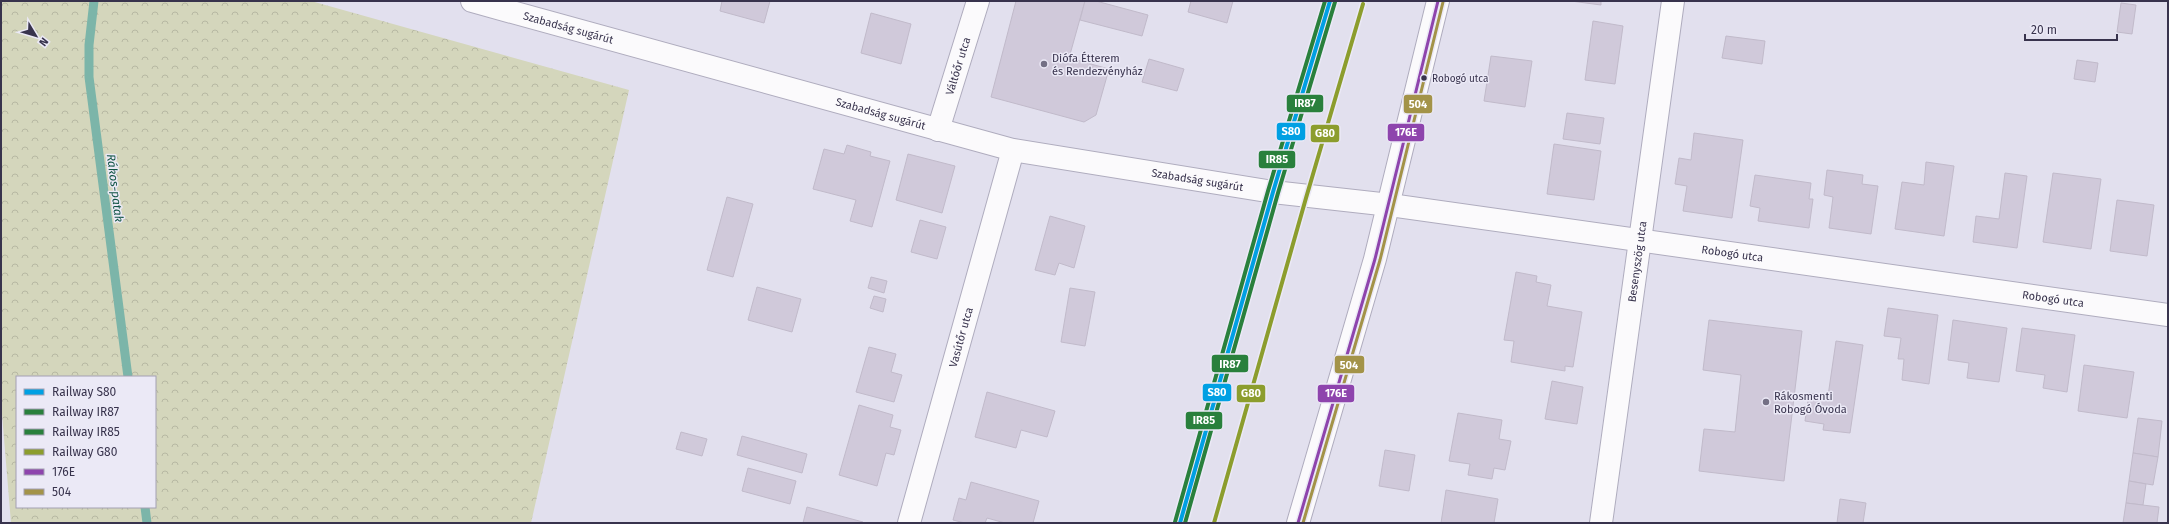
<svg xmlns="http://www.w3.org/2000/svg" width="2169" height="524" font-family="'Fira Sans',sans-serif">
	<defs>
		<pattern id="park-crowns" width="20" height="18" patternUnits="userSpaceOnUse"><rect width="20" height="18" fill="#d4d6bc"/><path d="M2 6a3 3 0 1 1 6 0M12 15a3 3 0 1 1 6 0" fill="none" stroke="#b7b8a3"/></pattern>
	</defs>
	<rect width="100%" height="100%" fill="#e2e0ee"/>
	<path fill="url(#park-crowns)" fill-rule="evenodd" d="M1 1H311L629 90 531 523H11L1 402ZM17 377H155V507H17Z"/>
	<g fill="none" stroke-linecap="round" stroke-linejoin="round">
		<g stroke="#7cb5a9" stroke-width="9">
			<path d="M94 1 89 45V77L128 377"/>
			<path d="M145 507 147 523"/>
		</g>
	</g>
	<g fill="#d0c9da" stroke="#c1baca">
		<path d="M722 1H770L764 23 720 11Z"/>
		<path d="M1016 1H1085L1069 58 1109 69 1096 115 1084 122 991 97Z"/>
		<path d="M1085 1H1096L1148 15 1142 36 1080 20Z"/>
		<path d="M1191 1H1233L1227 23 1188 12Z"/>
		<path d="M1571 1H1601V5Z"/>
		<path d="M2121 3 2136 5 2132 34 2117 32Z"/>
		<path d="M871 13 911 24 901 64 861 53Z"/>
		<path d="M1593 21 1623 26 1615 84 1585 80Z"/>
		<path d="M1726 36 1765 41 1762 64 1722 58Z"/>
		<path d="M1491 56 1532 61 1525 107 1484 101Z"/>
		<path d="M1149 59 1184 69 1177 91 1142 82Z"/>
		<path d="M2077 60 2098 63 2095 82 2074 79Z"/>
		<path d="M1567 113 1604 118 1600 144 1563 139Z"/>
		<path d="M1694 133 1743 140 1732 218 1683 211 1687 186 1675 184 1679 158 1691 160Z"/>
		<path d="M1554 144 1601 151 1594 200 1547 194Z"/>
		<path d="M847 145 871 152 870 156 890 161 872 227 850 221 856 200 813 189 824 149 844 154Z"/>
		<path d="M908 154 955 166 942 213 896 200Z"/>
		<path d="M1926 162 1954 166 1944 236 1895 229 1902 182 1924 185Z"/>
		<path d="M1827 170 1863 175 1862 184 1878 186 1871 234 1829 228 1833 197 1824 195Z"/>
		<path d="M2005 173 2027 176 2017 248 1973 242 1976 216 1999 219Z"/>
		<path d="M2053 173 2101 179 2091 249 2043 242Z"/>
		<path d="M1755 175 1811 183 1809 199H1813L1809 228 1758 221 1760 208 1750 206Z"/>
		<path d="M727 197 753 204 733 277 707 270Z"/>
		<path d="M2117 200 2154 205 2147 256 2110 251Z"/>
		<path d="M1050 216 1085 226 1074 268 1059 263 1055 275 1035 270Z"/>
		<path d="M920 220 946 227 937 259 911 252Z"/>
		<path d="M1516 272 1537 276 1536 282 1551 285 1547 306 1582 312 1573 367 1565 366V371L1511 362 1514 341 1504 340Z"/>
		<path d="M871 277 887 281 884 293 868 288Z"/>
		<path d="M757 287 801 299 792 332 748 320Z"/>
		<path d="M1070 288 1095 292 1085 346 1061 342Z"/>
		<path d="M874 296 886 299 883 312 870 308Z"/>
		<path d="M1888 308 1938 315 1929 384 1902 380 1904 359H1898L1901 338 1884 336Z"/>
		<path d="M1709 320 1802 331 1784 481 1699 471 1704 429 1735 432 1741 375 1703 370Z"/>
		<path d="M1953 320 2007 328 1999 382 1967 378 1969 363 1948 360Z"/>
		<path d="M2022 328 2075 335 2067 392 2043 388 2045 375 2016 371Z"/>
		<path d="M1836 341 1863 345 1850 433 1823 430 1824 424 1805 421 1809 393 1828 396Z"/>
		<path d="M869 347 896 354 891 372 902 375 894 402 856 392Z"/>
		<path d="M2084 365 2134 372 2127 418 2078 411Z"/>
		<path d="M1552 381 1583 387 1577 424 1545 419Z"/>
		<path d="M987 392 1055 411 1047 437 1021 430 1016 448 975 437Z"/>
		<path d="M859 405 893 415 890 427 901 430 894 455 886 453 877 486 839 475Z"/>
		<path d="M1458 413 1502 420 1499 439 1511 441 1505 470 1494 468 1492 479 1468 475 1470 464 1449 461Z"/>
		<path d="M2138 418 2162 421 2158 457 2133 453Z"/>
		<path d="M681 432 707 439 702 456 676 449Z"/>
		<path d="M742 436 807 454 802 473 737 455Z"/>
		<path d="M1385 450 1415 455 1409 491 1379 486Z"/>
		<path d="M2133 453 2158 457 2153 485 2129 481Z"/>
		<path d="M748 468 796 481 790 504 742 491Z"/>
		<path d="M2129 481 2146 484 2143 505 2126 503Z"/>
		<path d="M971 482 1039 501 1033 523H1005L987 518 985 523H965L953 520 959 498 966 500Z"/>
		<path d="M1446 490 1498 499 1494 523H1441Z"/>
		<path d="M1840 499 1866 503 1863 523H1837Z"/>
		<path d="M2126 503 2159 507 2157 523H2123Z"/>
		<path d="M807 507 863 522V523H803Z"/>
	</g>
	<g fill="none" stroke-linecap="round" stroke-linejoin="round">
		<g stroke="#afacbe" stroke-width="24">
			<g id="street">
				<path id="s1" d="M472 1 1013 150 1273 192 1390 205 2168 315"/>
				<path id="s2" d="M938 130 978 1"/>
				<path id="s3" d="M909 523 1013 150"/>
				<path d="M1298 523 1375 259 1438 1"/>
				<path id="s4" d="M1601 523 1673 1"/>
			</g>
		</g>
		<use href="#street" stroke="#fbfafc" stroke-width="22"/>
		<g stroke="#ebe9f6" stroke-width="6">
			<path id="bus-1" d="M1298 523 1375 259 1438 1"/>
		</g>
		<g stroke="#ebe9f6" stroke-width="6">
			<path id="bus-2" d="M1303 523 1380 260 1443 2"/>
		</g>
		<use href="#bus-1" stroke="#8e44ad" stroke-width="3"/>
		<use href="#bus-2" stroke="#a39348" stroke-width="3"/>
		<g stroke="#ebe9f6" stroke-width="7">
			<path id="rail-1" d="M1180 523 1273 192 1330 1"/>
		</g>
		<g stroke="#ebe9f6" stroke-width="7">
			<path id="rail-2" d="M1185 523 1278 193 1335 2"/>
		</g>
		<g stroke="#ebe9f6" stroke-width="7">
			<path id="rail-3" d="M1175 522 1268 191 1325 1"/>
		</g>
		<g stroke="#ebe9f6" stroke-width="7">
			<path id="rail-4" d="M1214 523 1306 198 1363 4"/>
		</g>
		<use href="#rail-1" stroke="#00a0e3" stroke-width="4"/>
		<use href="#rail-2" stroke="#29803c" stroke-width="4"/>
		<use href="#rail-3" stroke="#29803c" stroke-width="4"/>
		<use href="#rail-4" stroke="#8c9d2d" stroke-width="4"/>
	</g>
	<g fill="#747085" stroke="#ebe9f6" stroke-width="1.5">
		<circle cx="1044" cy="64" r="4"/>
		<circle cx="1766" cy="402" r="4"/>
	</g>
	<circle fill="#38334d" stroke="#ebe9f6" stroke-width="1.5" cx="1424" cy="78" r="3.5"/>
	<g text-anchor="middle" stroke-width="3" stroke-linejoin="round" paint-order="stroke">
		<g font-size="10" fill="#38334d" stroke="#ebe9f6" text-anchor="start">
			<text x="1432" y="82">Robogó utca</text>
		</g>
		<g font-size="11" fill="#38334d" stroke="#ebe9f6">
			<text dy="4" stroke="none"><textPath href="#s1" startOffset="100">Szabadság sugárút</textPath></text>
			<text dy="4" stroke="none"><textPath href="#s2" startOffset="67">Váltóőr utca</textPath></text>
			<text dy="4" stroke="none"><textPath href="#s1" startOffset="424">Szabadság sugárút</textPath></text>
			<text dy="4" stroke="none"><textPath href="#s1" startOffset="748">Szabadság sugárút</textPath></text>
			<text dy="4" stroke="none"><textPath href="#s1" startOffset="1288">Robogó utca</textPath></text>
			<text dy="4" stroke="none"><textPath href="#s4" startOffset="264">Besenyszög utca</textPath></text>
			<text dy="4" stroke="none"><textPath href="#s1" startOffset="1612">Robogó utca</textPath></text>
			<text dy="4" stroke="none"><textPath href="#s3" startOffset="193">Vasútőr utca</textPath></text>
		</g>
		<g font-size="11" fill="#38334d" stroke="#ebe9f6" text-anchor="start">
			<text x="1052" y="62">Diófa Étterem<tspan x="1052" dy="13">és Rendezvényház</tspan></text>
			<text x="1774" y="400">Rákosmenti<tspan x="1774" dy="13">Robogó Óvoda</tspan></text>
		</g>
		<g font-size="12" font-style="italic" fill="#105444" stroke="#ebe9f6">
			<text transform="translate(115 188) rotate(83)" y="4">Rákos-patak</text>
		</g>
	</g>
	<g stroke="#ebe9f6" stroke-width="1.5">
		<rect x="1286" y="94" width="38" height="19" rx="4" fill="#29803c"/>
		<rect x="1403" y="94" width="30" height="20" rx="4" fill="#a39348"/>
		<rect x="1276" y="122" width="30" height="19" rx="4" fill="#00a0e3"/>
		<rect x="1387" y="123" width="38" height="19" rx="4" fill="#8e44ad"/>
		<rect x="1310" y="124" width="30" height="19" rx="4" fill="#8c9d2d"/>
		<rect x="1258" y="150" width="38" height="19" rx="4" fill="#29803c"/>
		<rect x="1211" y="354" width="38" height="19" rx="4" fill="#29803c"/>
		<rect x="1334" y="355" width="31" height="19" rx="4" fill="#a39348"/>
		<rect x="1202" y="383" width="30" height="19" rx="4" fill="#00a0e3"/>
		<rect x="1236" y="384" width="30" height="19" rx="4" fill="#8c9d2d"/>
		<rect x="1317" y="384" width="38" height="19" rx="4" fill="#8e44ad"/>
		<rect x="1185" y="411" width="38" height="19" rx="4" fill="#29803c"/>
	</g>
	<g font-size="11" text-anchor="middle" font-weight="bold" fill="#fff">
		<text x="1305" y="107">IR87</text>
		<text x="1418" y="108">504</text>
		<text x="1291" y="135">S80</text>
		<text x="1406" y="136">176E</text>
		<text x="1325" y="137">G80</text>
		<text x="1277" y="163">IR85</text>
		<text x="1230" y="368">IR87</text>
		<text x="1349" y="369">504</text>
		<text x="1217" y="396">S80</text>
		<text x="1251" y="397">G80</text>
		<text x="1336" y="397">176E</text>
		<text x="1204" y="424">IR85</text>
	</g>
	<rect width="2169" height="524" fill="none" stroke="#38334d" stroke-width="4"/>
	<rect x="16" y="376" width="140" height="132" fill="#ebe9f6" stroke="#a3a0b2"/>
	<rect x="24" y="389" width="20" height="6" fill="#00a0e3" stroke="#a3a0b2"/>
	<text x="52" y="396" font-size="12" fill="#38334d">Railway S80</text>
	<rect x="24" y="409" width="20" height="6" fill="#29803c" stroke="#a3a0b2"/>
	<text x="52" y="416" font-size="12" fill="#38334d">Railway IR87</text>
	<rect x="24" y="429" width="20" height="6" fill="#29803c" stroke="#a3a0b2"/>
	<text x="52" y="436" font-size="12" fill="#38334d">Railway IR85</text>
	<rect x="24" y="449" width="20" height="6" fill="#8c9d2d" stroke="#a3a0b2"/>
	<text x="52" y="456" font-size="12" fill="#38334d">Railway G80</text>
	<rect x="24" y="469" width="20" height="6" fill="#8e44ad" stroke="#a3a0b2"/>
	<text x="52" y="476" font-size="12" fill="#38334d">176E</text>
	<rect x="24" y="489" width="20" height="6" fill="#a39348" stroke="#a3a0b2"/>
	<text x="52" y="496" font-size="12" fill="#38334d">504</text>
	<g transform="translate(36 36) rotate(128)" stroke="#ebe9f6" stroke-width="3" paint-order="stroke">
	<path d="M0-3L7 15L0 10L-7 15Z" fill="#38334d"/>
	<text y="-6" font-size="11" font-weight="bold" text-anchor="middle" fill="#38334d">N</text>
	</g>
	<path d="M2025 34v6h92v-6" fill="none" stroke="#38334d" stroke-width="2"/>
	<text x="2031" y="34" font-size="12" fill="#38334d" stroke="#ebe9f6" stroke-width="3" paint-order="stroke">20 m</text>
</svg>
